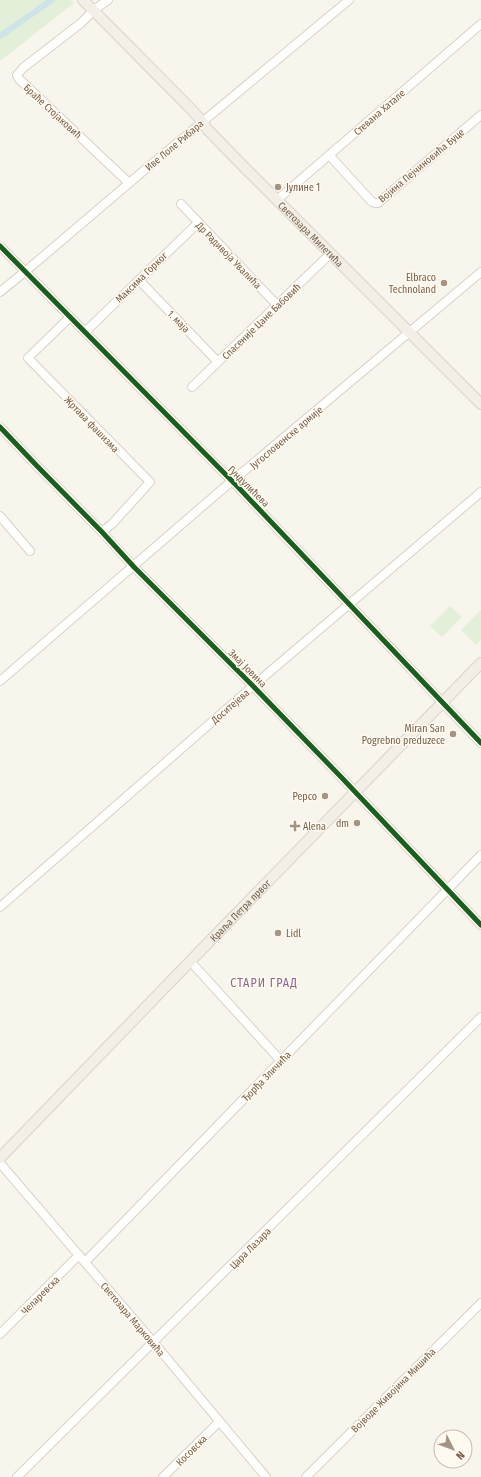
<svg xmlns="http://www.w3.org/2000/svg" width="481" height="1477" font-family="'Fira Sans Condensed',sans-serif">
	<rect width="100%" height="100%" fill="#f8f5ed"/>
	<g fill="#e3efd8">
		<path d="M0 0H70L74 3 0 61Z"/>
		<path d="M450 606 462 617 442 637 430 626Z"/>
		<path d="M481 610V640L476 645 461 630Z"/>
	</g>
	<g fill="none" stroke-linecap="round" stroke-linejoin="round">
		<path stroke="#cfe4e8" stroke-width="6" d="M0 36 52 0"/>
		<g stroke="#d7d2cb" stroke-width="10">
			<g id="minor">
				<path d="M108 0 94 10 81 23 23 68 17 75 19 79 129 183"/>
				<path d="M330 156 372 202 375 203H378L481 115"/>
				<path d="M277 200 481 24"/>
				<path d="M181 204 277 305"/>
				<path d="M0 246 237 486 481 743"/>
				<path d="M139 280 218 362"/>
				<path d="M0 292 27 270 141 173 349 0"/>
				<path d="M70 317 28 358 150 482 112 524 102 532"/>
				<path d="M85 332 198 223"/>
				<path d="M192 387 330 254"/>
				<path d="M0 427 38 467 102 532 134 567 253 686 342 778 481 925"/>
				<path d="M0 516 30 551"/>
				<path d="M0 681 219 492 481 272"/>
				<path d="M0 907 253 686 481 492"/>
				<path d="M190 961 281 1061"/>
				<path d="M0 1163 154 1343 266 1477"/>
				<path d="M85 1262 481 855"/>
				<path d="M0 1334 79 1255"/>
				<path d="M17 1477 481 1017"/>
				<path d="M163 1477 219 1422"/>
				<path d="M306 1477 481 1303"/>
			</g>
		</g>
		<g stroke="#d9d2cb" stroke-width="12">
			<g id="major">
				<path id="s1" d="M83 0 189 107 202 121 207 129 243 166 481 404"/>
				<path id="s2" d="M0 1158 205 946 481 663"/>
			</g>
		</g>
		<use href="#minor" stroke="#fefefc" stroke-width="8"/>
		<use href="#major" stroke="#f3efe6" stroke-width="10"/>
		<g stroke="#fffaf0" stroke-width="8">
			<g id="cycleway">
				<path d="M0 246 237 486 481 743"/>
				<path d="M0 427 38 467 102 532 134 567 253 686 342 778 481 925"/>
			</g>
		</g>
		<use href="#cycleway" stroke="#1b5e20" stroke-width="5"/>
	</g>
	<g fill="#a49484" stroke="#fffaf0" stroke-width="1.5">
		<circle cx="278" cy="187" r="4"/>
		<circle cx="444" cy="283" r="4"/>
		<circle cx="453" cy="734" r="4"/>
		<circle cx="325" cy="796" r="4"/>
		<circle cx="357" cy="823" r="4"/>
		<path d="M293 820h4v4h4v4h-4v4h-4v-4h-4v-4h4z"/>
		<circle cx="278" cy="933" r="4"/>
	</g>
	<g text-anchor="middle" stroke-width="3" stroke-linejoin="round" paint-order="stroke">
		<g font-size="10" fill="#77604c" stroke="#fffaf0">
			<text transform="translate(53 111) rotate(43)" y="4">Браће Стојаковић</text>
			<text transform="translate(379 112) rotate(-41)" y="4">Стевана Хатале</text>
			<text transform="translate(174 145) rotate(-40)" y="4">Иве Лоле Рибара</text>
			<text transform="translate(421 165) rotate(-40)" y="4">Војина Пејчиновића Буце</text>
			<text dy="4" stroke="none"><textPath href="#s1" startOffset="327">Светозара Милетића</textPath></text>
			<text transform="translate(229 255) rotate(46)" y="4">Др Радивоја Увалића</text>
			<text transform="translate(141 277) rotate(-44)" y="4">Максима Горког</text>
			<text transform="translate(179 321) rotate(46)" y="4">1. маја</text>
			<text transform="translate(261 321) rotate(-44)" y="4">Спасеније Цане Бабовић</text>
			<text transform="translate(92 424) rotate(46)" y="4">Жртава фашизма</text>
			<text transform="translate(286 437) rotate(-40)" y="4">Југословенске армије</text>
			<text transform="translate(249 486) rotate(45)" y="4">Гундулићева</text>
			<text transform="translate(248 668) rotate(45)" y="4">Змај Јовина</text>
			<text transform="translate(230 706) rotate(-41)" y="4">Доситејева</text>
			<text dy="4" stroke="none"><textPath href="#s2" startOffset="345">Краља Петра првог</textPath></text>
			<text transform="translate(266 1076) rotate(-46)" y="4">Ђорђа Зличића</text>
			<text transform="translate(250 1248) rotate(-45)" y="4">Цара Лазара</text>
			<text transform="translate(40 1295) rotate(-45)" y="4">Челаревска</text>
			<text transform="translate(133 1319) rotate(50)" y="4">Светозара Марковића</text>
			<text transform="translate(393 1390) rotate(-45)" y="4">Војводе Живојина Мишића</text>
			<text transform="translate(191 1450) rotate(-45)" y="4">Косовска</text>
		</g>
		<g font-size="10" fill="#77604c" stroke="#fffaf0" text-anchor="end">
			<text x="286" y="191" text-anchor="start">Јулине 1</text>
			<text x="436" y="281">Elbraco<tspan x="436" dy="12">Technoland</tspan></text>
			<text x="445" y="732">Miran San<tspan x="445" dy="12">Pogrebno preduzece</tspan></text>
			<text x="317" y="800">Pepco</text>
			<text x="349" y="827">dm</text>
			<text x="303" y="830" text-anchor="start">Alena</text>
			<text x="286" y="937" text-anchor="start">Lidl</text>
		</g>
		<g font-size="12" letter-spacing="1" fill="#896593" stroke="#fffaf0">
			<text x="264" y="987">СТАРИ ГРАД</text>
		</g>
	</g>
	<g transform="translate(453 1449) rotate(132)"><circle r="19" fill="#fffaf0" stroke="#c9bcae"/>
	<path d="M0-3L7 15L0 10L-7 15Z" fill="#a49484"/>
	<text y="-6" font-size="11" font-weight="bold" text-anchor="middle" fill="#77604c">N</text>
	</g>
</svg>
